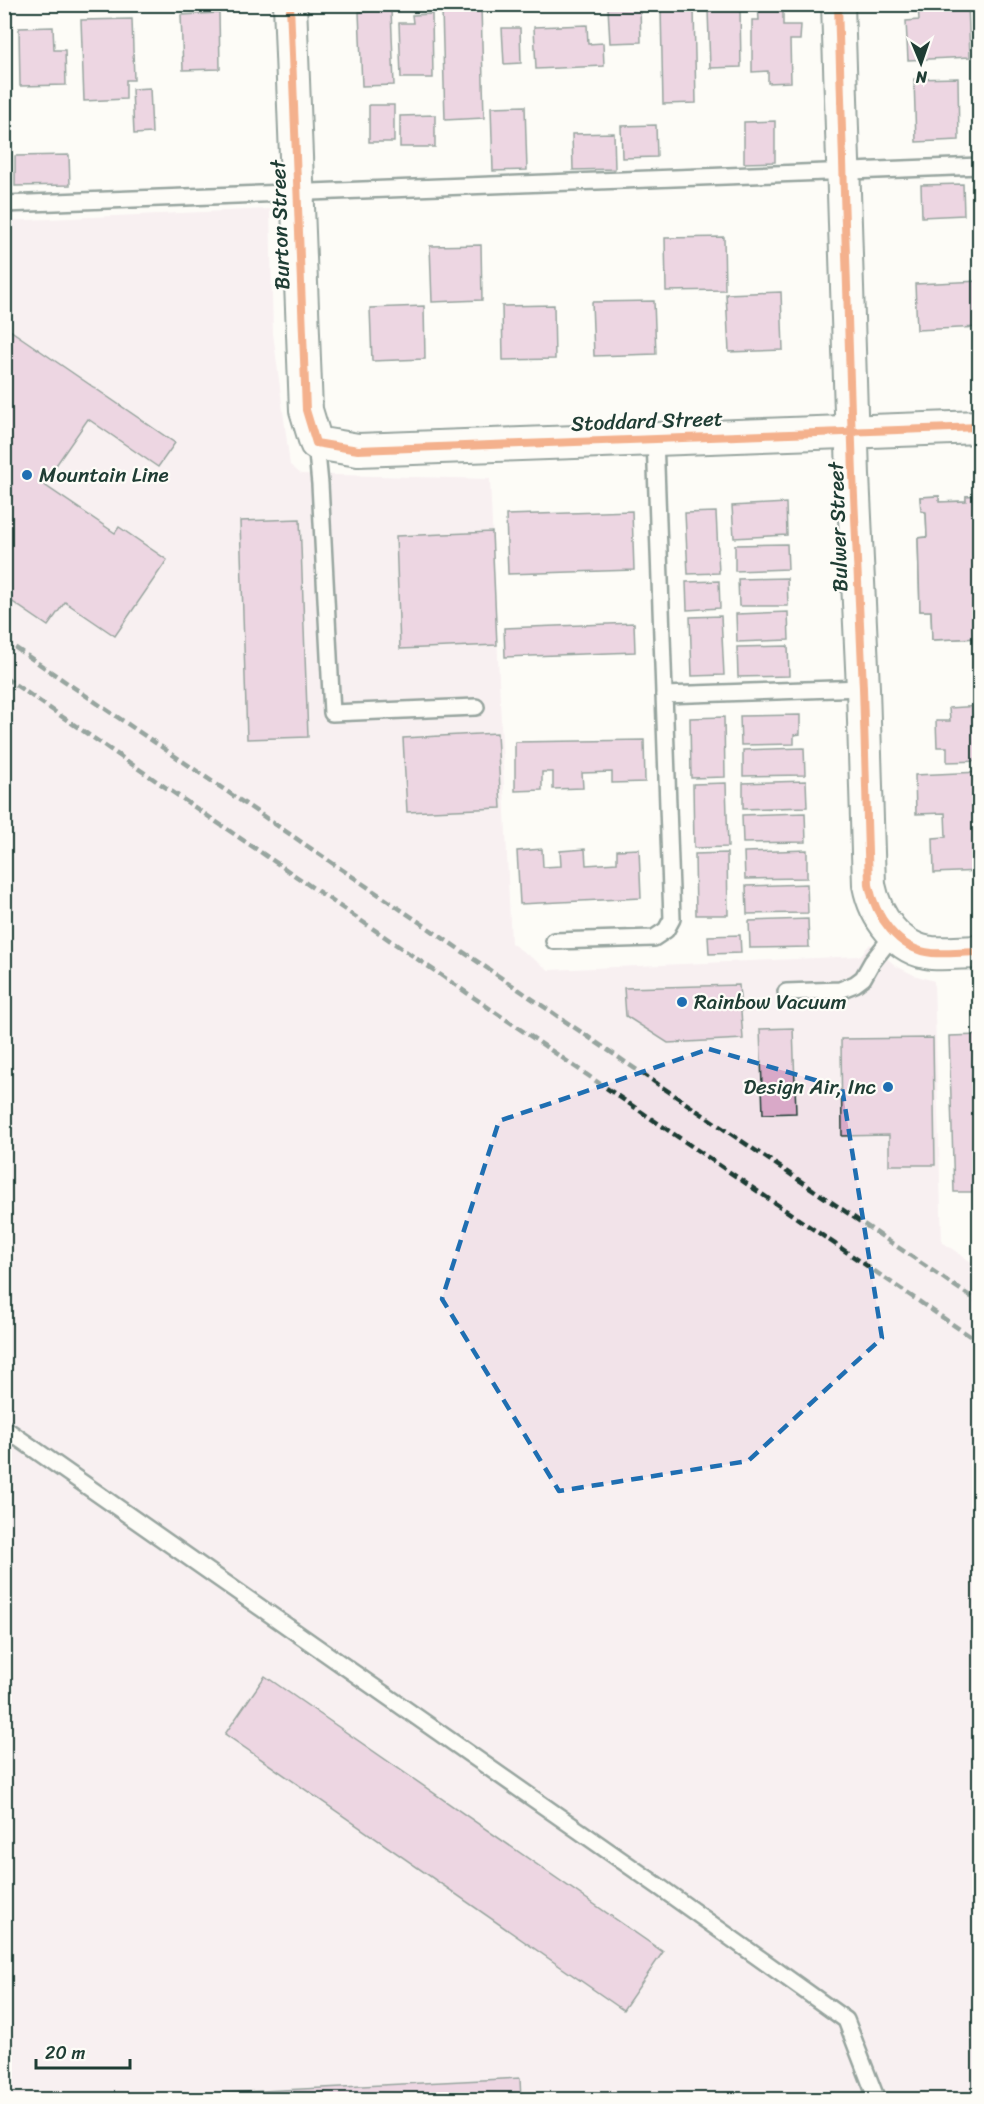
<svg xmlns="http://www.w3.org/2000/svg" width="984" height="2104" font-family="Sriracha,sans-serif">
	<rect width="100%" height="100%" fill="#fdfcf7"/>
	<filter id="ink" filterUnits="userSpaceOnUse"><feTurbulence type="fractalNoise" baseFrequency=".0167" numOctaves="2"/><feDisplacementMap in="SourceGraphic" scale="12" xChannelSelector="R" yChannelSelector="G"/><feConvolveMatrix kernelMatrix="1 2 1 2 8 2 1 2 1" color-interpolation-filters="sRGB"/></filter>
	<g filter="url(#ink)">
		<path fill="#f2e3e9" d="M270 209 273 333 290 465 301 474 490 479 511 943 549 970 860 956 870 944 896 966 914 975 934 981 942 1242 980 1268 979 2099H5L4 221Z"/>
		<g fill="#d9a9c8" stroke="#1f3d34" stroke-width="1.5">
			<path d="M453 4 481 7 484 118 445 120 442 10 453 9Z"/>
			<path d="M758 4H783V25H801L800 40H790L791 82 768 83V71L752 72V20H759Z"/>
			<path d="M918 4H968L970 57 908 60 906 21 919 20Z"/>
			<path d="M640 7 641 42 610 43 608 8Z"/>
			<path d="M661 9H694L696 103 663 104Z"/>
			<path d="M740 9 741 67 710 68 708 10Z"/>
			<path d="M391 10 394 85 362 86 359 12Z"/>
			<path d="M219 13 220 69 183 70 181 15Z"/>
			<path d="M432 14 433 78H401L399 23H413L412 15Z"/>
			<path d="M132 19 134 80H126V99L84 101 81 20Z"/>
			<path d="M587 25 588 44 603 43 604 66 536 69 534 27Z"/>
			<path d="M53 27 54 50H65L66 85 20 86 19 28Z"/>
			<path d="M502 28H520L521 63 504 64Z"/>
			<path d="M958 78 959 140 916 142 914 79Z"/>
			<path d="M150 88 152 133 134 134 132 89Z"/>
			<rect x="369" y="105" width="25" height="37"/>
			<path d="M525 106 527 170 493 171 491 107Z"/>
			<path d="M435 115V147H400V116Z"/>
			<path d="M775 121V162L744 163V122Z"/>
			<path d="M656 125 657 157 622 158 621 126Z"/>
			<path d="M614 133 615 169 573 170 572 134Z"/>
			<path d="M69 155 70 185 15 186V156Z"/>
			<path d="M963 184 964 215 922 217 921 185Z"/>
			<path d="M724 237 725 290 666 291 665 238Z"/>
			<path d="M481 245 482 300 432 302 430 246Z"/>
			<path d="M980 281V327L917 330 915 284Z"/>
			<path d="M781 292 783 350 729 352 726 294Z"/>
			<path d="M654 301 656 354 594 356 592 302Z"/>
			<path d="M554 305 555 359 503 360 502 306Z"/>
			<path d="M424 306 425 359 372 361 370 308Z"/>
			<path d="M4 326 175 443 158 467 88 419 43 484 115 533 119 527 167 560 115 636 65 602 48 626 4 596Z"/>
			<path d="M980 495V638L932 640 931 611H920L918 538 927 537 926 512 921 511 920 497 939 496V502L966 501V496Z"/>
			<path d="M980 495V638L932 640 931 611H920L918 538 927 537 926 512 921 511 920 497 939 496V502L966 501V496Z"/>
			<path d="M786 503 787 535 734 538 732 506Z"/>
			<path d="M632 511 634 570 508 574 506 515Z"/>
			<path d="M716 512 719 573 688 574 685 513Z"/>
			<path d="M300 519 308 737 247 739 240 521Z"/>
			<path d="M492 532 497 645 400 649 396 536Z"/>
			<path d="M787 544 788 569 735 571V545Z"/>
			<path d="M787 578 788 606H739L738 579Z"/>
			<path d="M719 581 720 608 687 610 686 582Z"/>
			<path d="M788 612 789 640 737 642 736 614Z"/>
			<path d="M721 616 724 675 692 676 690 617Z"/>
			<path d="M634 623 635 652 505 657 504 628Z"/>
			<path d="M788 646 789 676 738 677 737 647Z"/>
			<path d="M980 706V761L947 762V747H937L936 721H950L949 708Z"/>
			<path d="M800 715V734L794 735V744L741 745 740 716Z"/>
			<path d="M724 717 725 777 691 778 690 718Z"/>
			<path d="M497 733 501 808 407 812 403 738Z"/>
			<path d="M644 740 645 782 612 783V772L582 773 583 788 553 789V772H542V790L515 791V742Z"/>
			<path d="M804 748 805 775 743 776V750Z"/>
			<path d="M980 772V871L934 873 933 838 946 837 945 813 916 814 915 775Z"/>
			<path d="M806 781 807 807 743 809V783Z"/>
			<path d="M726 783 728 847 694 848 693 784Z"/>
			<path d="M805 813 806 842 743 843 742 815Z"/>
			<path d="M542 849 543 867 561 866 560 851 585 849 586 865 617 863V850L639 849 641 898 520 904 517 851Z"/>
			<path d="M807 850V878L745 879 744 852Z"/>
			<path d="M727 853 728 915H696L695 854Z"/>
			<path d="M807 884 808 913 747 914 746 886Z"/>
			<path d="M808 919 809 947 750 948 749 921Z"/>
			<path d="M740 935 741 953 709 954 708 936Z"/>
			<path d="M739 985 743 1039 668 1043 626 1016 624 988Z"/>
			<path d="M793 1028 796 1113 763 1114 760 1029Z"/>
			<path d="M980 1035V1192H954L949 1036Z"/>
			<path d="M933 1038 935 1165H889V1135L842 1136 841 1039Z"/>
			<path d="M265 1676 663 1952 623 2010 225 1734Z"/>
			<path d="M520 2078 521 2100H82Z"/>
		</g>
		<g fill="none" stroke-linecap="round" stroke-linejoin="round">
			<g stroke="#1f3d34" stroke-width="20">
				<g id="service">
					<path d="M4 204 980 166"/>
					<path d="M316 443 320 484 332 713 476 707"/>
					<path d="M664 695 863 688"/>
					<path d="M554 941 654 938 666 930 672 919 655 438"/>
					<path d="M786 992 840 990 855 984 863 978 872 962 894 934"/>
					<path d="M4 1428 661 1888 846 2020 877 2100"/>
				</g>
			</g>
			<g stroke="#1f3d34" stroke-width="36">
				<g id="minor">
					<path d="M290 4 306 410 316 443 358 450 980 427"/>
					<path d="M838 4 853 475 863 688 869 885C875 916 898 950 932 953 948 954 964 952 980 952"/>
				</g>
			</g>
			<use href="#service" stroke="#fdfcf7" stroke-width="15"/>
			<use href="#minor" stroke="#fdfcf7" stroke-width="32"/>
			<g stroke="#1f3d34" stroke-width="4.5" stroke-dasharray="9 4.5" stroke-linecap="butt">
				<path d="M4 640 980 1303"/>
				<path d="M4 677 980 1343"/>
			</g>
			<g stroke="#fdfcf7" stroke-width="11">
				<g id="cycleway">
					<path d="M290 4 306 410 316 443 358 450 980 427"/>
					<path d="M838 4 853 475 863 688 869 885C875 916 898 950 932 953 948 954 964 952 980 952"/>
				</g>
			</g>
			<use href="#cycleway" stroke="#e8590c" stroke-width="8"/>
		</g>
	</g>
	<path d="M0 0H984V2104H0ZM709 1049 842 1088 882 1338 748 1461 559 1491 442 1299 499 1121Z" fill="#fdfcf7" fill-opacity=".55" fill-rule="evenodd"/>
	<path fill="none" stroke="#1f6fb2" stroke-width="4.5" stroke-dasharray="12 8" stroke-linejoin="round" d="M709 1049 842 1088 882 1338 748 1461 559 1491 442 1299 499 1121Z"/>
	<g fill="#1f6fb2" stroke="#fdfcf7" stroke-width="2">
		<circle cx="27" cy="475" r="6"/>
		<circle cx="682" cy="1002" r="6"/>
		<circle cx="888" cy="1087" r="6"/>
	</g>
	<g text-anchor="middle" stroke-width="4.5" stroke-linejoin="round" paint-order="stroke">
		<g font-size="21" fill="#1f3d34" stroke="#fdfcf7">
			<text transform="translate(280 225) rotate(-92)" y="7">Burton Street</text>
			<text transform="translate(647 421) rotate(-2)" y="7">Stoddard Street</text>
			<text transform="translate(838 527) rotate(-92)" y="7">Bulwer Street</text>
		</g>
		<g font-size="21" fill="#1f3d34" stroke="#fdfcf7" text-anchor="start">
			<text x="39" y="482">Mountain Line</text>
			<text x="694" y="1009">Rainbow Vacuum</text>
			<text x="876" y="1094" text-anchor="end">Design Air, Inc</text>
		</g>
	</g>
	<rect width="984" height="2104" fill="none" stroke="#fdfcf7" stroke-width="24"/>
	<rect x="12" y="12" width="960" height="2080" fill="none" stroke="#1f3d34" stroke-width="2" filter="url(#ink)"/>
	<g transform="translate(921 63) rotate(178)" stroke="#fdfcf7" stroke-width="4.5" paint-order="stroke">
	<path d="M0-4.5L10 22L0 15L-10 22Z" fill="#1f3d34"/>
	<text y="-9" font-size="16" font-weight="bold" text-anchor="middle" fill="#1f3d34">N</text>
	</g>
	<path d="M36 2059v9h94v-9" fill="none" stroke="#1f3d34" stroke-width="3"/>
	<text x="45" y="2059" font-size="18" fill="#1f3d34" stroke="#fdfcf7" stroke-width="4.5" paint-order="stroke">20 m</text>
</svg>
